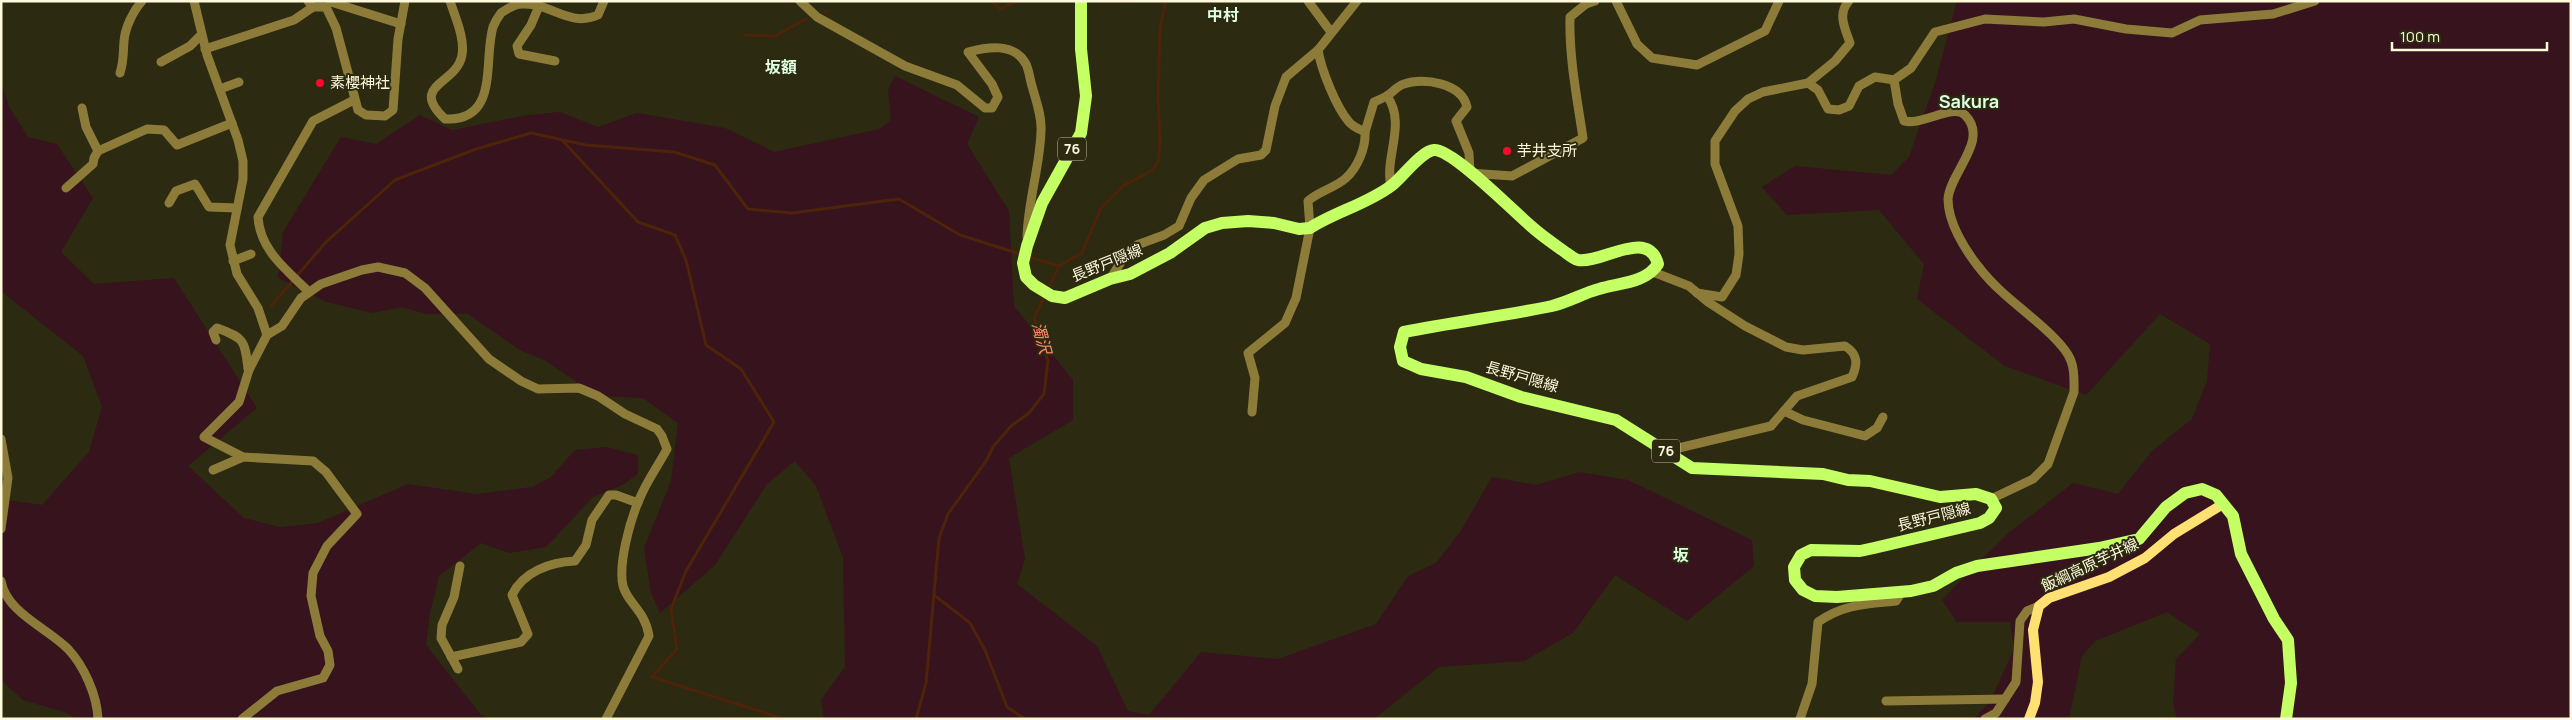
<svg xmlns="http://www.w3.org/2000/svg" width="2572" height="720" font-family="Manrope,'Noto Sans JP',sans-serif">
	<rect width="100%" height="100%" fill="#2c2a10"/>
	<g fill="#37131d">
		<path d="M1957 1H2571V719H2177L2173 703 2176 659 2200 634 2167 612 2095 641 2082 656 2069 719H1973L1990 702 2014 649 2010 622H1957L1942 600 2006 535 2073 483 2118 494 2152 451 2192 419 2207 381 2210 344 2160 314 2086 395 2005 366 1917 299 1924 264 1879 210 1787 215 1762 187 1795 166 1891 175 1909 157 1936 80Z"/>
		<path d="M895 76 979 117 967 144 1009 211 1014 306 1073 380V420L1009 458 1025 559 1017 584 1097 646 1128 711 1149 715 1201 652 1278 659 1376 624 1408 576 1436 563 1460 532 1492 477 1536 485 1580 472 1628 480 1752 540 1754 566 1687 621 1615 575 1573 633 1524 661 1439 667 1374 719H824L821 700 845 667 843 557 816 486 795 461 767 484 715 565 660 613 651 593 644 548 671 481 678 423 643 398 598 396 544 360 520 350 468 314H426L402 307 372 313 327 302 278 278 283 232 341 137 376 144 420 115 452 130 528 115 560 112 598 127 637 113 725 128 774 152 880 129 891 120 888 90Z"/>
		<path d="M1 81 9 107 28 137 57 144 93 198 61 252 94 284 174 278 257 408 188 466 244 518 280 527 318 523 408 484 476 494 532 487 551 477 575 450 606 447 638 455V474L624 484 593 497 546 547 509 553 481 543 439 576 430 613 426 645 481 715 491 719H77L64 712 23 700 1 680V499L42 505 89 452 102 407 83 356 1 291Z"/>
	</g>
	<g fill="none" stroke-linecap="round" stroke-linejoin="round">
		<g stroke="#4d2309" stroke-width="3">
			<path d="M991 1 1000 9 1017 1"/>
			<path d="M1114 1 1130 2"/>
			<path d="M1152 2 1154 1"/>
			<path d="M825 12 827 11"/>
			<path d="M745 35 775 36 806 19"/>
			<path d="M562 140 638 222 675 235 686 260 706 345 741 369 774 422 686 571 671 609 677 649 652 677 784 719"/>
			<path d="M1029 257 1059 266"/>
			<path d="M1048 290 1059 266 1082 253 1101 208 1123 186 1153 170 1158 162 1160 143 1158 97 1160 28 1166 1"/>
			<path d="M271 306 326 242 395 180 476 149 531 133 586 145 674 152 715 165 748 209 792 213 899 199 960 235 1023 255"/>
			<path d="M934 595 970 623 985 650 1007 707 1025 719"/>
			<path d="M916 719 926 683 939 538 948 514 986 461 993 447 1011 426 1029 413 1044 394 1048 361 1034 318 1045 295"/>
		</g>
		<g stroke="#8d7c39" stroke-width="9">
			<path d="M194 1 207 55 238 140 243 161V179L230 245 237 274 258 308 267 335"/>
			<path d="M308 1 313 7H326L336 28 358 110 366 115 385 116 393 110 398 39 405 1"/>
			<path d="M450 1C455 17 465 38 462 55 457 85 408 84 445 119 500 122 483 60 493 27 495 22 498 17 501 13 507 9 514 4 522 4 550 2 569 28 598 15L604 1"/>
			<path d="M800 1 817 17 905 66 957 85 985 108H992L998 97 992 84 968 52C987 47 1014 42 1026 64 1029 70 1030 80 1032 86 1036 101 1042 116 1041 131 1040 167 1028 200 1027 237"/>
			<path d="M1308 1 1331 32"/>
			<path d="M1616 1 1637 44 1652 58 1697 65 1765 31 1779 1"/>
			<path d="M331 2 401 24"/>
			<path d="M539 6 531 25 517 46 519 54 555 61"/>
			<path d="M205 49 294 20 313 7"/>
			<path d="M1318 50C1321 69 1336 107 1349 122 1353 127 1359 129 1365 132L1374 102C1378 100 1384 98 1388 95 1393 92 1397 86 1404 84 1423 77 1462 83 1467 107L1456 121 1469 153 1470 173 1512 176 1583 138C1577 98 1569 58 1570 17L1586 4 1595 1"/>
			<path d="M161 62 190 46 201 35"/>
			<path d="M120 73C124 61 123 53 124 41 125 28 133 11 142 1"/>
			<path d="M1894 80 1911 68 1935 32 1985 19 2044 22 2074 19 2126 29 2172 33 2200 20 2273 14 2315 1"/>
			<path d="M1808 83 1818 90 1828 109 1839 110 1849 106 1859 86 1875 77 1894 80 1898 104 1904 121C1922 126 1953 103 1965 115 1990 140 1950 172 1948 199 1948 210 1953 225 1958 235 1968 255 1985 277 2002 292 2020 309 2064 340 2071 361 2075 371 2074 382 2074 392L2048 464 2033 479 1991 499"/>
			<path d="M220 89 239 82"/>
			<path d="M1387 96C1407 124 1384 157 1391 186"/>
			<path d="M82 108 86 127 98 151 147 129 164 130 177 145 232 123"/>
			<path d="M66 188 93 164 94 158 98 151"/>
			<path d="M169 203 176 191 195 184 209 207 237 208"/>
			<path d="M233 261 251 254"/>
			<path d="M1653 272 1689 286 1708 302 1745 326 1786 347 1803 350 1845 346C1858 354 1858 364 1852 377L1797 396 1771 426 1666 451"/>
			<path d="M1110 279 1123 259 1137 245 1164 235 1179 226 1191 198 1204 180 1238 159 1261 155 1266 150 1275 106 1286 77 1318 50 1357 1"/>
			<path d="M309 292C287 270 260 251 258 217L313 121 354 100"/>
			<path d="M1697 293 1722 297 1736 275 1739 254 1738 226 1715 164V141L1735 111 1748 99 1763 92 1808 83 1835 61 1850 43C1845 28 1837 14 1849 1"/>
			<path d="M216 340 213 332 217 328C244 338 245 340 248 369"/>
			<path d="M1784 411 1803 420 1865 436 1877 428 1883 417"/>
			<path d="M1252 412 1255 378 1248 353 1285 323 1296 298 1310 228 1308 201C1319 191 1335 188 1346 178 1358 167 1366 147 1365 132"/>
			<path d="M1 439 8 478 1 529"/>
			<path d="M213 470 243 457"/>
			<path d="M1 581C7 613 46 627 68 649 84 666 97 695 98 719"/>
			<path d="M451 657 521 642 528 634 512 595C523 572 550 562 575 561L586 545 592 520 609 495H616L638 503"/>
			<path d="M458 669 441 638 442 625 454 597 460 566"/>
			<path d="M1886 701 2005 699"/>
			<path d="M242 719 277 691 323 678 330 665 328 651 320 636 311 596 313 573 327 546 357 514 326 472 313 461 243 457 204 437 239 402 249 370 267 335 282 326 301 298 321 284 362 270 378 267 405 273 425 288 489 359 521 381 538 389 579 388 598 396 625 414 657 429 662 436 667 449C658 466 646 482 639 500 630 521 618 564 623 586 628 604 645 610 649 636L606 719"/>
			<path d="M1800 719 1812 684 1818 622C1844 604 1866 604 1896 601L1901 593"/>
			<path d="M1985 719 1996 713 2016 682 2020 621 2027 611 2039 606"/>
		</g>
		<path stroke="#ffe073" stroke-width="10" d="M2029 719 2035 703 2038 682 2033 630 2039 606 2049 598 2109 577 2145 558 2174 534 2223 504"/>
		<path stroke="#c4ff63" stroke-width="12" d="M1081 1V49L1086 96 1081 133 1042 203 1027 246 1023 263 1026 277 1034 285 1052 296 1065 298 1110 279 1130 274 1170 253 1205 228 1222 223 1248 221 1274 223 1299 229 1310 228C1335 212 1367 204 1391 186 1402 178 1421 151 1434 150 1453 149 1515 213 1532 227 1542 236 1554 244 1565 252 1569 255 1574 259 1578 260 1602 264 1648 227 1658 264 1646 283 1619 283 1599 289 1584 293 1568 302 1552 306 1504 316 1454 322 1404 332L1400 347 1403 361 1421 369 1466 377 1521 397 1616 420 1692 468 1823 474 1848 480 1870 481 1940 497 1976 494 1991 499 1996 508 1989 518 1980 523 1874 548 1860 551 1811 550 1801 555 1794 567 1795 580 1803 590 1815 596 1837 597 1911 591 1933 586 1956 573 1977 566 2099 548 2139 539 2166 507 2185 493 2202 489 2216 495 2233 516 2241 554 2274 619 2288 640 2291 683 2286 719"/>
	</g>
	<g fill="#ff082c" stroke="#2c2a10" stroke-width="2">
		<circle cx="320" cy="83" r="5"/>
		<circle cx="1507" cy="151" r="5"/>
	</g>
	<g text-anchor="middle" stroke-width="4" stroke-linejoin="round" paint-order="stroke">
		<g fill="#2c2a10" stroke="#c0bc9f" stroke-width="1">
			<rect x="1058" y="137.5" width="28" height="23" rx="4"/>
			<rect x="1652" y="439.5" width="28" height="23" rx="4"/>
		</g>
		<g font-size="14" font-weight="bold" fill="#fffadc">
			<text x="1072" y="154">76</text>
			<text x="1666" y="456">76</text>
		</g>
		<g font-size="15" fill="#fffadc" stroke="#2c2a10" text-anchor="start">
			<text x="330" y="88">素櫻神社</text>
			<text x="1517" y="156">芋井支所</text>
		</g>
		<g font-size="15" fill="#fffadc" stroke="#2c2a10">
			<text transform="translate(1107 263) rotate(-22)" y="5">長野戸隠線</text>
			<text transform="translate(1522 377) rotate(16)" y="5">長野戸隠線</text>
			<text transform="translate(1934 517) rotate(-14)" y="5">長野戸隠線</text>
			<text transform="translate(2090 565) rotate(-25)" y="5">飯綱高原芋井線</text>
		</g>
		<g font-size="16" font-weight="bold" fill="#deffe2" stroke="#2c2a10">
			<text x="1223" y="21">中村</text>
			<text x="781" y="73">坂額</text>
			<text x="1681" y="561">坂</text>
		</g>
		<g font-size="16" font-style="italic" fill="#ff8a6a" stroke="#2c2a10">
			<text transform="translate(1042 338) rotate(75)" y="6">濁沢</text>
		</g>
		<g font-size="18" font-weight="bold" fill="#deffe2" stroke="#2c2a10">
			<text x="1969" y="108">Sakura</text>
		</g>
	</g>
	<rect width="2572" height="720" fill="none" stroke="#fffadc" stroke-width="5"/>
	<path d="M2392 42v8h155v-8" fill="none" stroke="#fffadc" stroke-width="2.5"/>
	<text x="2400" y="42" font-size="15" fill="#fffadc" stroke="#2c2a10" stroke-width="4" paint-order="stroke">100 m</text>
</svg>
